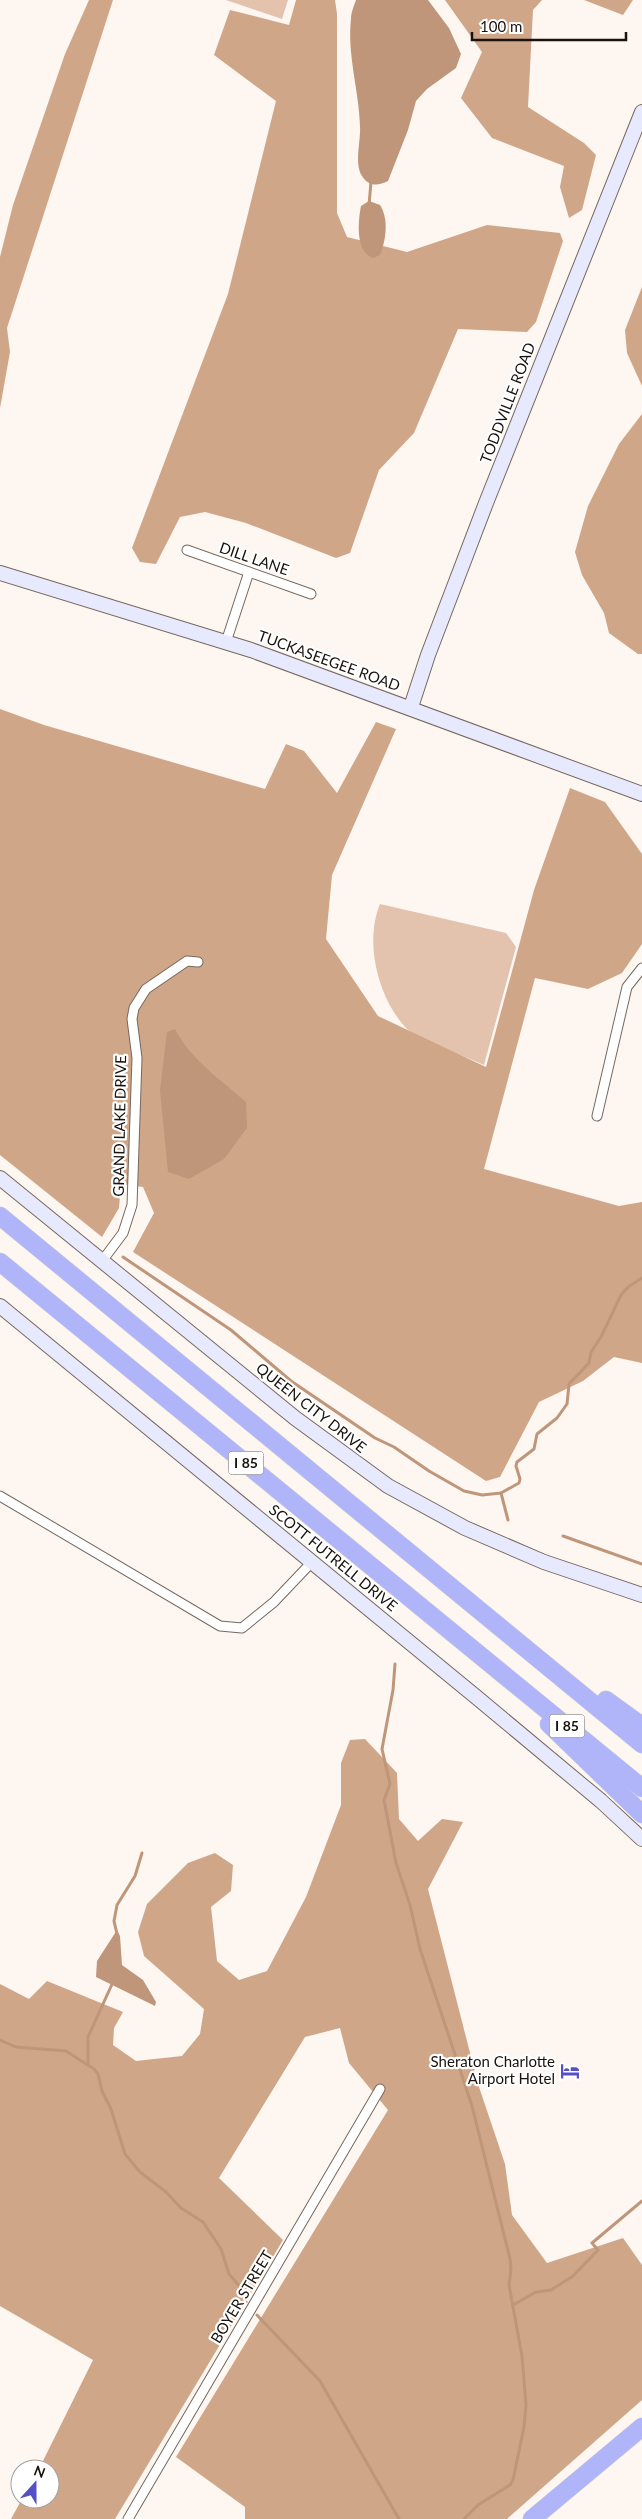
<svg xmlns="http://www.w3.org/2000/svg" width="642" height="2519" font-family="Lato,sans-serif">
	<rect width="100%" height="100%" fill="#fdf6f1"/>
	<g fill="#e3c3ae">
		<path d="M226 0H288L282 19Z"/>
		<path d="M380 904 506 933 516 947 484 1065C469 1058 416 1038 407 1029 378 999 364 942 380 904Z"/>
	</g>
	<g fill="#d0a689">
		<path d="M89 0H113L7 328 10 352 0 408V257L13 205 65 54Z"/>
		<path d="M296 0H335L337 14V213L347 237 407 252 487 225 560 233 563 241 536 322 527 332 458 329 414 433 379 470 350 553 336 558 246 523 205 512 180 517 156 564 140 562 132 548 228 294 276 101 214 55 230 10 289 25Z"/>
		<path d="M445 0H542L533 10 528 107 584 143 596 155 582 210 569 218 560 187 564 166 492 138 461 98 482 52Z"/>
		<path d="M584 0H633L623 15Z"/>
		<path d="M642 287V386L627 353 625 330Z"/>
		<path d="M642 414V654H638L609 633 604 613 582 575 575 552 588 506 619 444Z"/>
		<path d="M0 709 44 725 265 789 286 744 304 751 337 793 376 722 396 729 332 875 326 939 378 1016 486 1067 534 890 570 788 605 802 642 854V944L622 973 588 989 535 978 484 1169 619 1206 642 1202V1363L614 1357 583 1381 539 1402 500 1477 486 1481 133 1252 154 1213 143 1187 121 1184 119 1208 102 1237 0 1155Z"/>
		<path d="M365 1739 397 1773 399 1819 418 1841 442 1819 463 1822 428 1889 478 2084 505 2164 512 2215 547 2263 623 2238 642 2265V2400L507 2519H245V2507L176 2457 388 2110 349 2063 340 2028 305 2037 219 2178 283 2240 115 2519H11L22 2499H50V2469H39L93 2360 0 2306V1984L29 1999 47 1981 123 2012 114 2028 113 2045 136 2061 182 2056 200 2034 204 2009 144 1956 138 1932 147 1904 188 1863 215 1853 233 1865 231 1891 211 1907 217 1961 239 1980 267 1971 306 1897 341 1805V1763L350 1740Z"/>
	</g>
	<g fill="#bf9679">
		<path d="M356 0H428L449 28 461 54 456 68 427 89 416 101 408 130 388 181C378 186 369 187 362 176 354 163 361 141 360 126 359 90 347 55 351 19 351 12 354 6 356 0Z"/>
		<path d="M369 201 380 205C389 219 386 240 380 255L373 258C355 252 358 221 361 206Z"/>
		<path d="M175 1029C190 1059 221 1080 246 1102L247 1128 224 1159 189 1179 168 1172 160 1090 167 1032Z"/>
		<path d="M117 1930 120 1936 122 1965 143 1980 156 2002 155 2006 96 1977 97 1961Z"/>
	</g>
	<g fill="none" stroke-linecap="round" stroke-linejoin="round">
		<g stroke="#bf9679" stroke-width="3">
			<path d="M369 205 371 182"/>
			<path d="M123 1257 231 1330 291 1381 375 1438 394 1447 429 1471 464 1491 482 1495 501 1493 519 1483 520 1479 516 1466 517 1462 534 1449 537 1434 557 1418 567 1404 569 1384 589 1363 591 1352 601 1337 621 1295 628 1287 642 1278"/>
			<path d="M501 1493 508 1520"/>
			<path d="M563 1536 642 1564"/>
			<path d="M395 1664 393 1690 382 1749 390 1784 384 1800 396 1863 410 1905 420 1949 472 2106 510 2259 511 2269 509 2285 522 2356 526 2405 524 2427 513 2480 510 2485 478 2505 464 2519"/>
			<path d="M117 1934 114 1921 117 1905 135 1876 142 1853"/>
			<path d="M0 2040 16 2047 66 2051 94 2069 98 2074 102 2091 111 2109 125 2154 140 2172 166 2192 181 2208 203 2222 221 2249 229 2274 241 2288 246 2302"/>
			<path d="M88 2065V2037L113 1982"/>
			<path d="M513 2305 536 2292 551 2290 573 2276 598 2250 592 2243 642 2201"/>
			<path d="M257 2315 320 2381 399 2519"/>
		</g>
		<g stroke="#78685d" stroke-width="11">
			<g id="street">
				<path d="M187 550 311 594"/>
				<path d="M226 642 249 572"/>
				<path d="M597 1116 627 987 642 968"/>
				<path d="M102 1261 123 1233 132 1205 137 1058 132 1019 134 1008 146 989 187 961 198 962"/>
				<path d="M0 1496 220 1626 242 1628 274 1602 312 1562"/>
				<path d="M128 2519 380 2089"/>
			</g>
		</g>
		<g stroke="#78685d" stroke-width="16">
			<g id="secondary">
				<path d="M0 573 251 650 642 794"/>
				<path d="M411 707 428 655 486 503 642 112"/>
				<path d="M0 1178 295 1418 388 1486 465 1528 544 1562 642 1595"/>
				<path d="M0 1306 475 1696 601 1801 642 1839"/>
			</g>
		</g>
		<g stroke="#d6d5d4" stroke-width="19">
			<g id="highway">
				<path d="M0 1216 642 1744"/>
				<path d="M0 1262 642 1788"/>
				<path d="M606 1700 642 1726"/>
				<path d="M549 1724 642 1814"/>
				<path d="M532 2519 642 2427"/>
			</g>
		</g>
		<use href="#street" stroke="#fff" stroke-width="9"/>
		<use href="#secondary" stroke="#e7e9fe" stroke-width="14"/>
		<use href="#highway" stroke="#b0b5fa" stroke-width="18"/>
	</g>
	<defs>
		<g id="hotel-bare" transform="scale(1.5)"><path d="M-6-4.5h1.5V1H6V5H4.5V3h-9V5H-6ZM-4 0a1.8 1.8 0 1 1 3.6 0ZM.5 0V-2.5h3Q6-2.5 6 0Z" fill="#5650c7" stroke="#fff" stroke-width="2.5" paint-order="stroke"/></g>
	</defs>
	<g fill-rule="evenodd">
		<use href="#hotel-bare" x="570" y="2071"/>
	</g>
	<g text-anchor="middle" stroke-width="4.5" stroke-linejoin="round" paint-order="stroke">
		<g fill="#fff" stroke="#5e5a56" stroke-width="1">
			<rect x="228.5" y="1451.5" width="35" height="23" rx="4"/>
			<rect x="549.5" y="1714.5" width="35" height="23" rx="4"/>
		</g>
		<g font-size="14" font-weight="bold" fill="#19130e">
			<text x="246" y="1468">I 85</text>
			<text x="567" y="1731">I 85</text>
		</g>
		<g font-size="15" fill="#19130e" stroke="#fff">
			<text transform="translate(508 403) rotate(-69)" y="5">TODDVILLE ROAD</text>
			<text transform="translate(254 559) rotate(19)" y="5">DILL LANE</text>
			<text transform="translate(329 661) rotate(20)" y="5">TUCKASEEGEE ROAD</text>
			<text transform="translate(120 1126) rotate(-89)" y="5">GRAND LAKE DRIVE</text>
			<text transform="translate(311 1408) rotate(38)" y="5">QUEEN CITY DRIVE</text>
			<text transform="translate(333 1558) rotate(39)" y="5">SCOTT FUTRELL DRIVE</text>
			<text transform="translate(242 2297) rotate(-59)" y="5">BOYER STREET</text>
		</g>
		<g font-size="15" fill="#19130e" stroke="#fff" text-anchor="end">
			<text x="555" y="2067">Sheraton Charlotte<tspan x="555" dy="17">Airport Hotel</tspan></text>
		</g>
	</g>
	<g transform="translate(35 2484) rotate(21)"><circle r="24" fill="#ffffff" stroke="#a3a19f"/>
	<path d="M0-4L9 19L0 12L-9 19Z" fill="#5650c7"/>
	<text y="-8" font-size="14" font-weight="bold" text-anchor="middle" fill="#19130e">N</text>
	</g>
	<path d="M472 32v8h154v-8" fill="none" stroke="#19130e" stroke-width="2.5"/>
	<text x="480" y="32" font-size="15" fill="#19130e" stroke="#ffffff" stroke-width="4" paint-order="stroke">100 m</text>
</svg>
